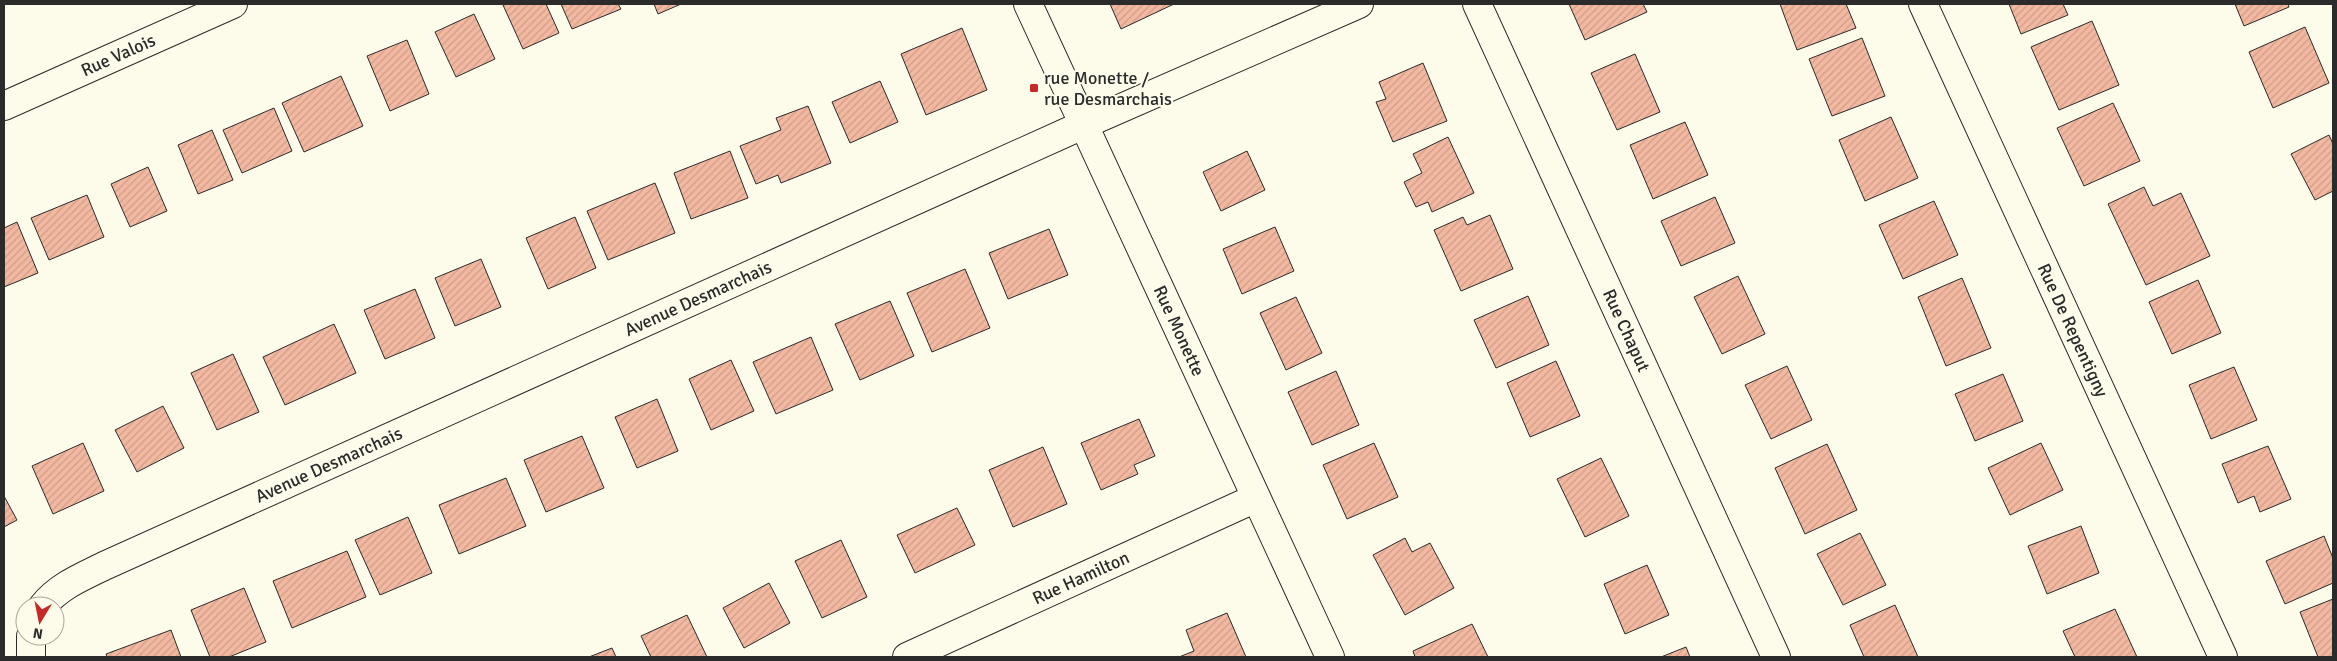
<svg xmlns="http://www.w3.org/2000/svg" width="2337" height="661" font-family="Signika,sans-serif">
	<defs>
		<pattern id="building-hatch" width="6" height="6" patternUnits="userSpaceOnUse" patternTransform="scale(1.25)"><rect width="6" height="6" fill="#f2b8a0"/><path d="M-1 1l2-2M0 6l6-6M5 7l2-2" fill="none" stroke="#d09e8a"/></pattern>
	</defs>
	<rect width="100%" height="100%" fill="#fdfbea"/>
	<g fill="url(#building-hatch)" stroke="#2b2b2b">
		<path d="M506 4H546L559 33 523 49 503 5Z"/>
		<path d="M561 4H618L621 9 572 29Z"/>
		<path d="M654 4H681L658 14Z"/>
		<path d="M1110 4H1174L1121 29Z"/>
		<path d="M1569 4H1643L1647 12 1585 40Z"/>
		<path d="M1780 4H1846L1856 28 1797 50Z"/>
		<path d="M2009 4H2063L2068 15 2021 34Z"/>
		<path d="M2235 4H2288L2289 7 2244 26Z"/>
		<path d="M474 14 495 59 456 77 435 32Z"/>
		<path d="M2092 21 2119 85 2059 110 2031 47Z"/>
		<path d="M2305 27 2329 83 2273 108 2249 52Z"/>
		<path d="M962 28 987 90 926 115 901 54Z"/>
		<path d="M1862 38 1885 96 1832 116 1809 59Z"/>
		<path d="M407 40 429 94 390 111 367 56Z"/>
		<path d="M1635 54 1660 112 1617 130 1591 73Z"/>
		<path d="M1423 63 1447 121 1393 142 1376 102 1386 99 1379 82Z"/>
		<path d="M341 76 363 126 304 152 282 103Z"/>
		<path d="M880 81 898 122 850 143 832 102Z"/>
		<path d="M2113 103 2140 161 2084 186 2057 128Z"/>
		<path d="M808 106 831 163 781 183 778 175 756 184 740 146 781 130 776 118Z"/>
		<path d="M274 108 292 151 242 173 223 130Z"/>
		<path d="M1891 117 1918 178 1865 201 1839 140Z"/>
		<path d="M1685 122 1708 175 1653 199 1630 145Z"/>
		<path d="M212 130 233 180 198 194 178 145Z"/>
		<path d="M2329 135 2333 144V191L2315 200 2291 154Z"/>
		<path d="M1448 137 1474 193 1432 212 1428 202 1416 207 1404 182 1422 173 1413 154Z"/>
		<path d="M730 151 748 198 691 219 674 173Z"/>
		<path d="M1247 151 1265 190 1221 211 1203 172Z"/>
		<path d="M148 167 167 211 130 227 111 184Z"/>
		<path d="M655 183 675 233 608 260 587 211Z"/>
		<path d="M2144 187 2153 206 2181 193 2210 256 2146 285 2108 204Z"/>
		<path d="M87 195 104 237 49 260 31 218Z"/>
		<path d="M1715 197 1735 243 1681 266 1661 221Z"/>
		<path d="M1934 201 1958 255 1903 279 1879 225Z"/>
		<path d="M1490 215 1513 269 1461 291 1434 230 1463 217 1467 225Z"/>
		<path d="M575 217 596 268 548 289 526 238Z"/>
		<path d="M17 222 38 273 4 287V228Z"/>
		<path d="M1275 227 1294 271 1242 294 1223 249Z"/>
		<path d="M1049 229 1068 275 1008 299 989 253Z"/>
		<path d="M481 259 501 307 455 326 435 278Z"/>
		<path d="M965 269 990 328 932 352 907 293Z"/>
		<path d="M1738 276 1765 334 1722 354 1694 297Z"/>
		<path d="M1962 278 1991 348 1946 366 1918 297Z"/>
		<path d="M2198 280 2221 333 2172 354 2149 302Z"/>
		<path d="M415 289 435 338 385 359 364 310Z"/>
		<path d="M1528 296 1549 345 1496 368 1474 320Z"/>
		<path d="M1296 297 1322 353 1286 370 1260 313Z"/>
		<path d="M890 301 914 356 860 380 835 324Z"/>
		<path d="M334 324 356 373 285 405 263 357Z"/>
		<path d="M811 337 833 390 776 414 753 362Z"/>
		<path d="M233 354 259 412 217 430 191 373Z"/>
		<path d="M731 360 754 411 711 430 689 379Z"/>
		<path d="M1556 361 1580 416 1530 437 1507 383Z"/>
		<path d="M1787 366 1812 420 1771 439 1745 385Z"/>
		<path d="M2234 367 2257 420 2211 439 2189 385Z"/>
		<path d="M1336 371 1359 425 1312 445 1288 392Z"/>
		<path d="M2003 374 2023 421 1975 441 1955 394Z"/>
		<path d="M657 399 678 451 637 468 615 417Z"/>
		<path d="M163 406 184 448 137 472 115 430Z"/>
		<path d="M1139 419 1155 456 1134 465 1138 474 1101 490 1081 443Z"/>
		<path d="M582 436 604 488 546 512 524 460Z"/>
		<path d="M83 443 104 491 53 514 32 466Z"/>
		<path d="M1374 443 1398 497 1347 519 1323 465Z"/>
		<path d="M2041 443 2063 490 2010 515 1988 468Z"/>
		<path d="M1827 444 1857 510 1805 534 1775 468Z"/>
		<path d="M2268 446 2291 499 2260 512 2254 496 2238 503 2222 464Z"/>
		<path d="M1043 447 1067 504 1013 527 989 470Z"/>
		<path d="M1601 458 1629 516 1585 537 1557 479Z"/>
		<path d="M506 478 526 526 459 554 439 505Z"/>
		<path d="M4 496 17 520 4 527Z"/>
		<path d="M957 508 975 545 915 573 897 535Z"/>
		<path d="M408 517 432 573 380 595 355 540Z"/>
		<path d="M2081 526 2099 573 2047 594 2028 546Z"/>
		<path d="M1860 533 1886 585 1843 605 1817 554Z"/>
		<path d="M2324 536 2333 558V583L2285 604 2266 561Z"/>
		<path d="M1405 538 1412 552 1430 543 1454 588 1405 615 1373 555Z"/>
		<path d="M841 540 867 597 822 618 795 561Z"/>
		<path d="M347 551 366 597 292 628 273 581Z"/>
		<path d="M1647 565 1669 615 1625 634 1604 584Z"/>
		<path d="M769 583 790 623 744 648 723 608Z"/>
		<path d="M244 588 266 642 229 657H210L191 610Z"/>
		<path d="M2333 599V657H2318L2300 612Z"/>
		<path d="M1895 605 1918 657H1864L1850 625Z"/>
		<path d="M2115 609 2137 657H2075L2063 631Z"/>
		<path d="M1227 613 1246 657H1179L1194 651 1186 630Z"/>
		<path d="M687 615 707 657H651L641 636Z"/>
		<path d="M1472 624 1488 657H1415L1413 651Z"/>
		<path d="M171 630 181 657H107L106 654Z"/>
		<path d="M1686 647 1690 657H1661Z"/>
		<path d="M612 648 616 657H589Z"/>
	</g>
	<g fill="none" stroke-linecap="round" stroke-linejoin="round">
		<g stroke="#2b2b2b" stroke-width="30">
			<g id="minor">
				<path id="s1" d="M1028 4 1330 657"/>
				<path id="s2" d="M1477 4 1776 657"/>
				<path id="s3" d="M1923 4 2223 657"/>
				<path id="s4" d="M43 606C59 586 82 577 104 566L1085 124 1359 4"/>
				<path d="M31 657V636"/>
				<path id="s5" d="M907 657 1256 498"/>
			</g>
		</g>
		<g stroke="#2b2b2b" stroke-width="30">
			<g id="tertiary">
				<path id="s6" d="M4 106 233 4"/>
			</g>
		</g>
		<use href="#minor" stroke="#fdfbea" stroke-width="28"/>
		<use href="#tertiary" stroke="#fdfbea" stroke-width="28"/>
	</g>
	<rect fill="#c62828" stroke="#fdfbea" stroke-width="2" x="1029" y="83" width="10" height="10" rx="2.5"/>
	<g text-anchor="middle" stroke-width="4" stroke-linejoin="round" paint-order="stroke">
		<g font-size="18" fill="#2b2b2b" stroke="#fdfbea">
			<text dy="6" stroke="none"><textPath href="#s6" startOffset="125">Rue Valois</textPath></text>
			<text dy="6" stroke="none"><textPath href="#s4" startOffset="725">Avenue Desmarchais</textPath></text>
			<text dy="6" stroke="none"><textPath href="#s1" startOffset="360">Rue Monette</textPath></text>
			<text dy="6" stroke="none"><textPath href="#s2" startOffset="359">Rue Chaput</textPath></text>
			<text dy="6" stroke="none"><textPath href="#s3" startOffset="359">Rue De Repentigny</textPath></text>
			<text dy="6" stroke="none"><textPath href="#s4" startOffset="320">Avenue Desmarchais</textPath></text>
			<text dy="6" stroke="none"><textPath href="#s5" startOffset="191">Rue Hamilton</textPath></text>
		</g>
		<g font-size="18" fill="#2b2b2b" stroke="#fdfbea" text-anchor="start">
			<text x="1044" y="84">rue Monette /<tspan x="1044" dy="21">rue Desmarchais</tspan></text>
		</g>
	</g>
	<rect width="2337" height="661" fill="none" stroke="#2b2b2b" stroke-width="10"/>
	<g transform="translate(40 621) rotate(190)"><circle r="24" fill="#fdfbea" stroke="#a9a89e"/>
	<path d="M0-4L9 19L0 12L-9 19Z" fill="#c62828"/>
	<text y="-8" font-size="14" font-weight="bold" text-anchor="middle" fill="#2b2b2b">N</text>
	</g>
</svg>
